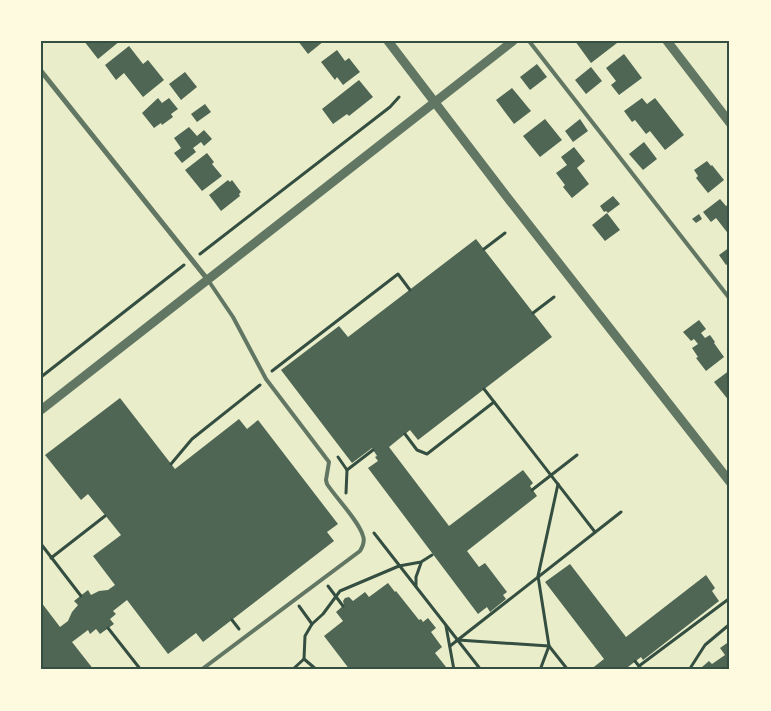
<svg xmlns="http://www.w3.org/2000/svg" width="771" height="711" font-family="Montserrat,sans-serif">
	<rect width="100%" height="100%" fill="#e9edc9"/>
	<g fill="#4f6655">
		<path d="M84 41H120L98 59Z"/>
		<path d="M298 41H324L308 54Z"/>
		<path d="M575 41H616L617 43 591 63Z"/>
		<path d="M129 46 143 64 148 60 164 80 143 97 124 73 116 80 105 65Z"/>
		<path d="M337 50 345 61 349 58 360 72 343 85 337 77 335 80 321 62Z"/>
		<path d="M624 54 642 78 619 95 611 85 616 81 606 68Z"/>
		<path d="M537 64 547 77 530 90 520 77Z"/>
		<path d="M591 67 602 81 586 94 575 80Z"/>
		<path d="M185 72 197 87 181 100 169 84Z"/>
		<path d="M359 80 373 97 349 116 347 114 333 124 322 109Z"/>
		<path d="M512 88 531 111 514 124 496 100Z"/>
		<path d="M158 98 162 103 169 98 178 109 171 114 173 117 162 125 161 123 154 128 142 113Z"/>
		<path d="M642 98 647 104 655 98 684 135 665 150 650 131 646 134 635 120 632 122 624 111Z"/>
		<path d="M205 104 211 112 197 122 191 114Z"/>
		<path d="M545 119 562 140 540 157 523 136Z"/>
		<path d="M580 119 588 131 573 142 565 131Z"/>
		<path d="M189 127 197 136 204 130 212 139 204 146 201 142 193 148 196 152 182 163 174 153 181 148 174 138Z"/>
		<path d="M644 142 657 159 643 170 629 154Z"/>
		<path d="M574 147 585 161 577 168 589 184 572 198 563 187 565 185 556 173 567 165 561 157Z"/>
		<path d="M207 153 214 162 212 164 222 176 202 191 185 170Z"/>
		<path d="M707 161 711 166 712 165 724 180 708 193 696 178 698 176 694 170Z"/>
		<path d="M228 180 230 182 232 180 241 192 239 194 240 196 221 211 209 195Z"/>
		<path d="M613 196 620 204 608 213 606 211 604 212 600 206Z"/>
		<path d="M720 199 726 206 730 203V236L716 218 711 222 703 212Z"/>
		<path d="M607 213 620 230 605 241 592 225Z"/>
		<path d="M699 214 702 219 696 223 692 219Z"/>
		<path d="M476 239 552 337 418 440 410 430 389 447 449 526 523 470 533 483 530 486 537 496 467 551 479 567 485 563 507 592 503 595 506 599 490 612 487 607 478 614 368 468 378 461 375 457 377 456 372 448 352 463 281 370 339 326 348 337Z"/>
		<path d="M730 247V263L726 265 719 255Z"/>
		<path d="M699 320 706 329 701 333 705 338 710 335 715 342 714 343 724 357 706 371 696 358 698 357 692 348 698 344 694 339 691 341 683 332Z"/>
		<path d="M730 370V402L714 382Z"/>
		<path d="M120 398 175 469 239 419 247 429 258 420 338 524 327 532 334 541 203 642 196 633 168 654 127 600 113 611 116 614 110 619 114 624 100 634 96 629 90 634 88 630 72 642 94 670H41V602L60 627 68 621 72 612 78 605 74 601 88 590 91 595 99 591 108 590 115 585 93 556 121 535 88 494 81 500 45 455Z"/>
		<path d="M570 564 626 637 706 575 715 588 712 591 719 601 643 660 641 657 624 670H590L604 659 545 582Z"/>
		<path d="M388 583 395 592 396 591 419 620 421 619 423 622 428 618 436 628 431 632 442 647 435 653 446 667 443 670H350L324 636 343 621 336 612 344 605 343 601 345 598 349 597 353 601 365 592 369 597Z"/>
		<path d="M730 641V670H704L702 667 709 661 712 664 725 655 720 648Z"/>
	</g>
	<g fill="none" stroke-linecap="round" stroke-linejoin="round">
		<g stroke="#344e41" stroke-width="3">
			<path d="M484 249 505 233"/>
			<path d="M200 254 390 107 399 97"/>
			<path d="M533 313 554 297"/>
			<path d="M272 371 398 274 410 290"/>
			<path d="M41 377 184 265"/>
			<path d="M484 389 595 532"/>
			<path d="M405 434 417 450 427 454 494 402"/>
			<path d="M338 457 347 470 346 493"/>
			<path d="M171 464 192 439 260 385"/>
			<path d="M347 470 373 450"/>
			<path d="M532 490 577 455"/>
			<path d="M374 533 481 670"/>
			<path d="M41 544 81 596"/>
			<path d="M51 558 105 516"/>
			<path d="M730 572V573"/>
			<path d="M328 586 343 606"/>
			<path d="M416 586V577L421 563"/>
			<path d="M299 606 312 624"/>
			<path d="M232 620 239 629"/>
			<path d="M446 626 454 670"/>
			<path d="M108 628 141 670"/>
			<path d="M458 640 549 646 568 670"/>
			<path d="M450 646 621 512"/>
			<path d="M635 661 642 670"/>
			<path d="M639 666 730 598"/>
			<path d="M292 670 304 659"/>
			<path d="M317 670 304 659 305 636 312 624 323 614 340 591 399 566 421 562 432 555"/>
			<path d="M540 670 549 646 538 576 558 484"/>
			<path d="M689 670 705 645 730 624"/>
		</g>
		<g stroke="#617663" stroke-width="4">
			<path d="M529 41 730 299"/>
			<path d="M201 670 360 551C363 546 365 541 363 536 359 521 336 498 327 484L326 480 329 462 266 379 233 317 208 280"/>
		</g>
		<path stroke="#617663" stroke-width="5" d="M41 71 208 280"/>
		<g stroke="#617663" stroke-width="9">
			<path d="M388 41 507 197 730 482"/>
			<path d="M667 41 730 123"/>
			<path d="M41 410 513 41"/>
		</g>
	</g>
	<rect width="771" height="711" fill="none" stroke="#fefae0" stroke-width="85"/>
	<rect x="42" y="42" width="686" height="626" fill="none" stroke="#344e41" stroke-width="2"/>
</svg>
